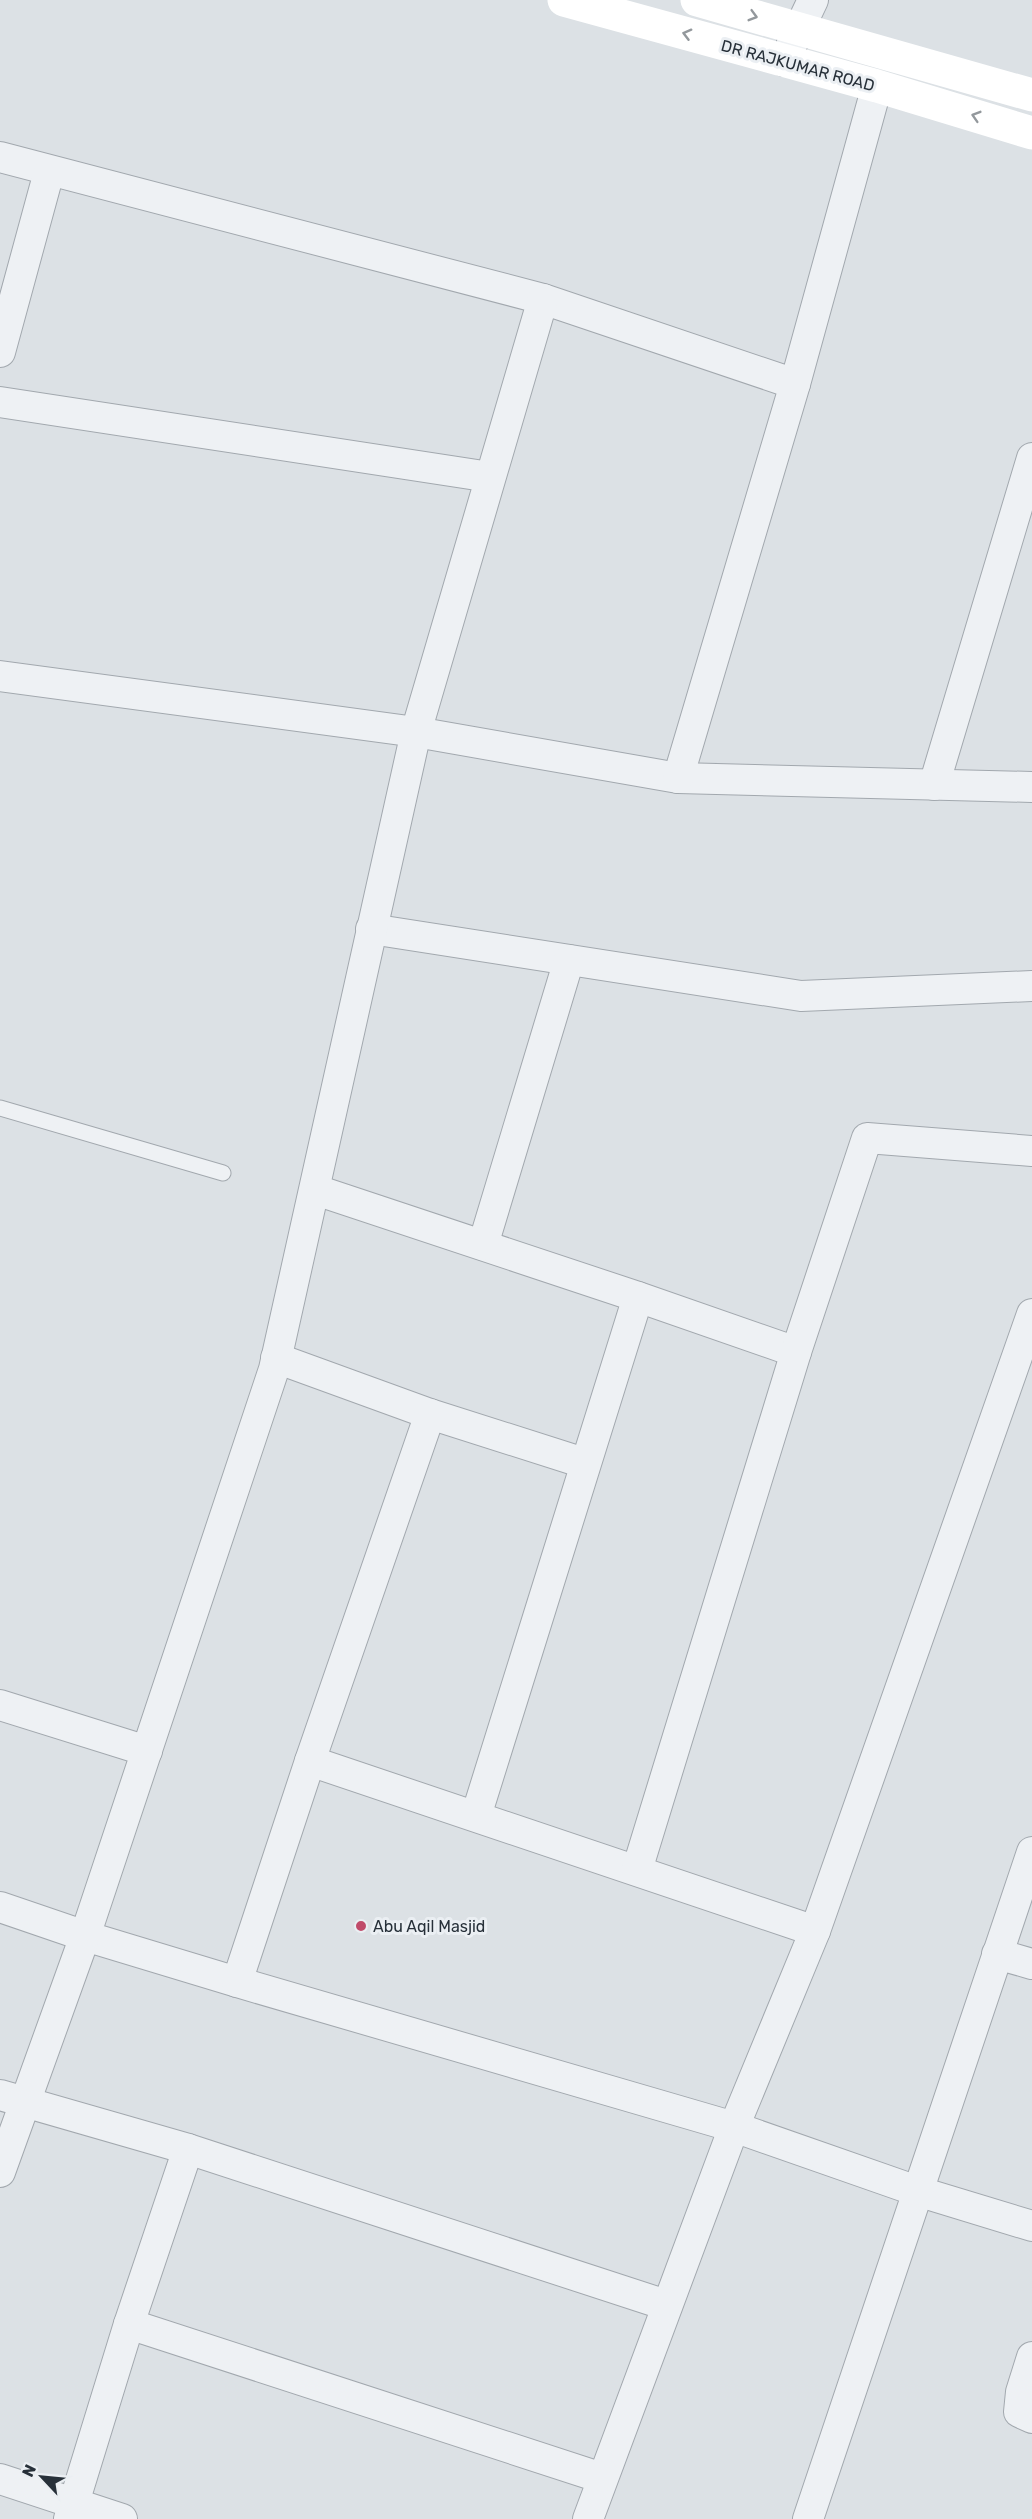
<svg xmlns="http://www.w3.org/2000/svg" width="1032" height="2519" font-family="Rubik,sans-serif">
	<rect width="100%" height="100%" fill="#dce1e5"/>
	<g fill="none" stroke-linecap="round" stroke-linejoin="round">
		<g stroke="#a2a8ae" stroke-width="17">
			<path id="lane" d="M0 1108 223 1173"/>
		</g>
		<g stroke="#a2a8ae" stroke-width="32">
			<g id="street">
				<path d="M784 61 813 0"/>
				<path d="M0 157 543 299 795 384"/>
				<path d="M0 352 49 172"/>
				<path d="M0 402 490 477"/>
				<path d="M0 676 416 732 678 778 1032 787"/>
				<path d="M678 778 795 384 877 86"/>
				<path d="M934 785 1032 458"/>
				<path d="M371 929 801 996 1032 986"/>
				<path d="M316 1190 638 1297 796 1352"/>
				<path d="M483 1245 569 960"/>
				<path d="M276 1358 430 1414 584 1463"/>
				<path d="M0 1705 147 1751"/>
				<path d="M310 1761 815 1931"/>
				<path d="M476 1816 638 1297"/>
				<path d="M637 1870 796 1352 867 1138 1032 1151"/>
				<path d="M0 1907 85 1936 237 1982 734 2127 917 2191 1032 2226"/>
				<path d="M997 1954 1032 1964"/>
				<path d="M237 1982 310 1761 430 1414"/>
				<path d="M0 2095 188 2149 666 2305"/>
				<path d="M0 2172 85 1936 274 1369 416 732 543 299"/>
				<path d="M129 2324 602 2478"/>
				<path d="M1032 2357 1021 2392 1019 2412 1032 2418"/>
				<path d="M0 2479 122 2519"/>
				<path d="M69 2519 129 2324 188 2149"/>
				<path d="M588 2519 734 2127 815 1931 1032 1314"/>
				<path d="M808 2519 1032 1852"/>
			</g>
		</g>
		<use href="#lane" stroke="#eef1f4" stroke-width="15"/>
		<use href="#street" stroke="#eef1f4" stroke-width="30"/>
		<g stroke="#fff" stroke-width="33">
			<path d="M564 0 877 86 1032 133"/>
			<path d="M697 0 1032 95"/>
		</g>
	</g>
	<defs><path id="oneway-chevron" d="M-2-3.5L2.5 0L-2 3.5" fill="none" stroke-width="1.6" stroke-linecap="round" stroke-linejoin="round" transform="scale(1.5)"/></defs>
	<g stroke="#93989c">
		<use href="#oneway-chevron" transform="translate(753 16) rotate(16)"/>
		<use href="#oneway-chevron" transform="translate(687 34) rotate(-165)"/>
		<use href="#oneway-chevron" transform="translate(976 116) rotate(-163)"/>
	</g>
	<circle fill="#c04b6a" stroke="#ebeff3" stroke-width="2" cx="361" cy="1926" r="6"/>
	<g text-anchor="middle" stroke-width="6" stroke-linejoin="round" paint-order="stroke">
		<g font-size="16" fill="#273039" stroke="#ebeff3">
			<text transform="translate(798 65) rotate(15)" y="6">DR RAJKUMAR ROAD</text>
		</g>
		<g font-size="16" fill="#273039" stroke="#ebeff3" text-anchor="start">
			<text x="373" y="1932">Abu Aqil Masjid</text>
		</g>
	</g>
	<g transform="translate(42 2477) rotate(296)" stroke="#ebeff3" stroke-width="4.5" paint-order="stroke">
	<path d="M0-4.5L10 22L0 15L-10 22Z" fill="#273039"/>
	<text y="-9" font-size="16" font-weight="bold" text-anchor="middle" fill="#273039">N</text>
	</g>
</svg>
